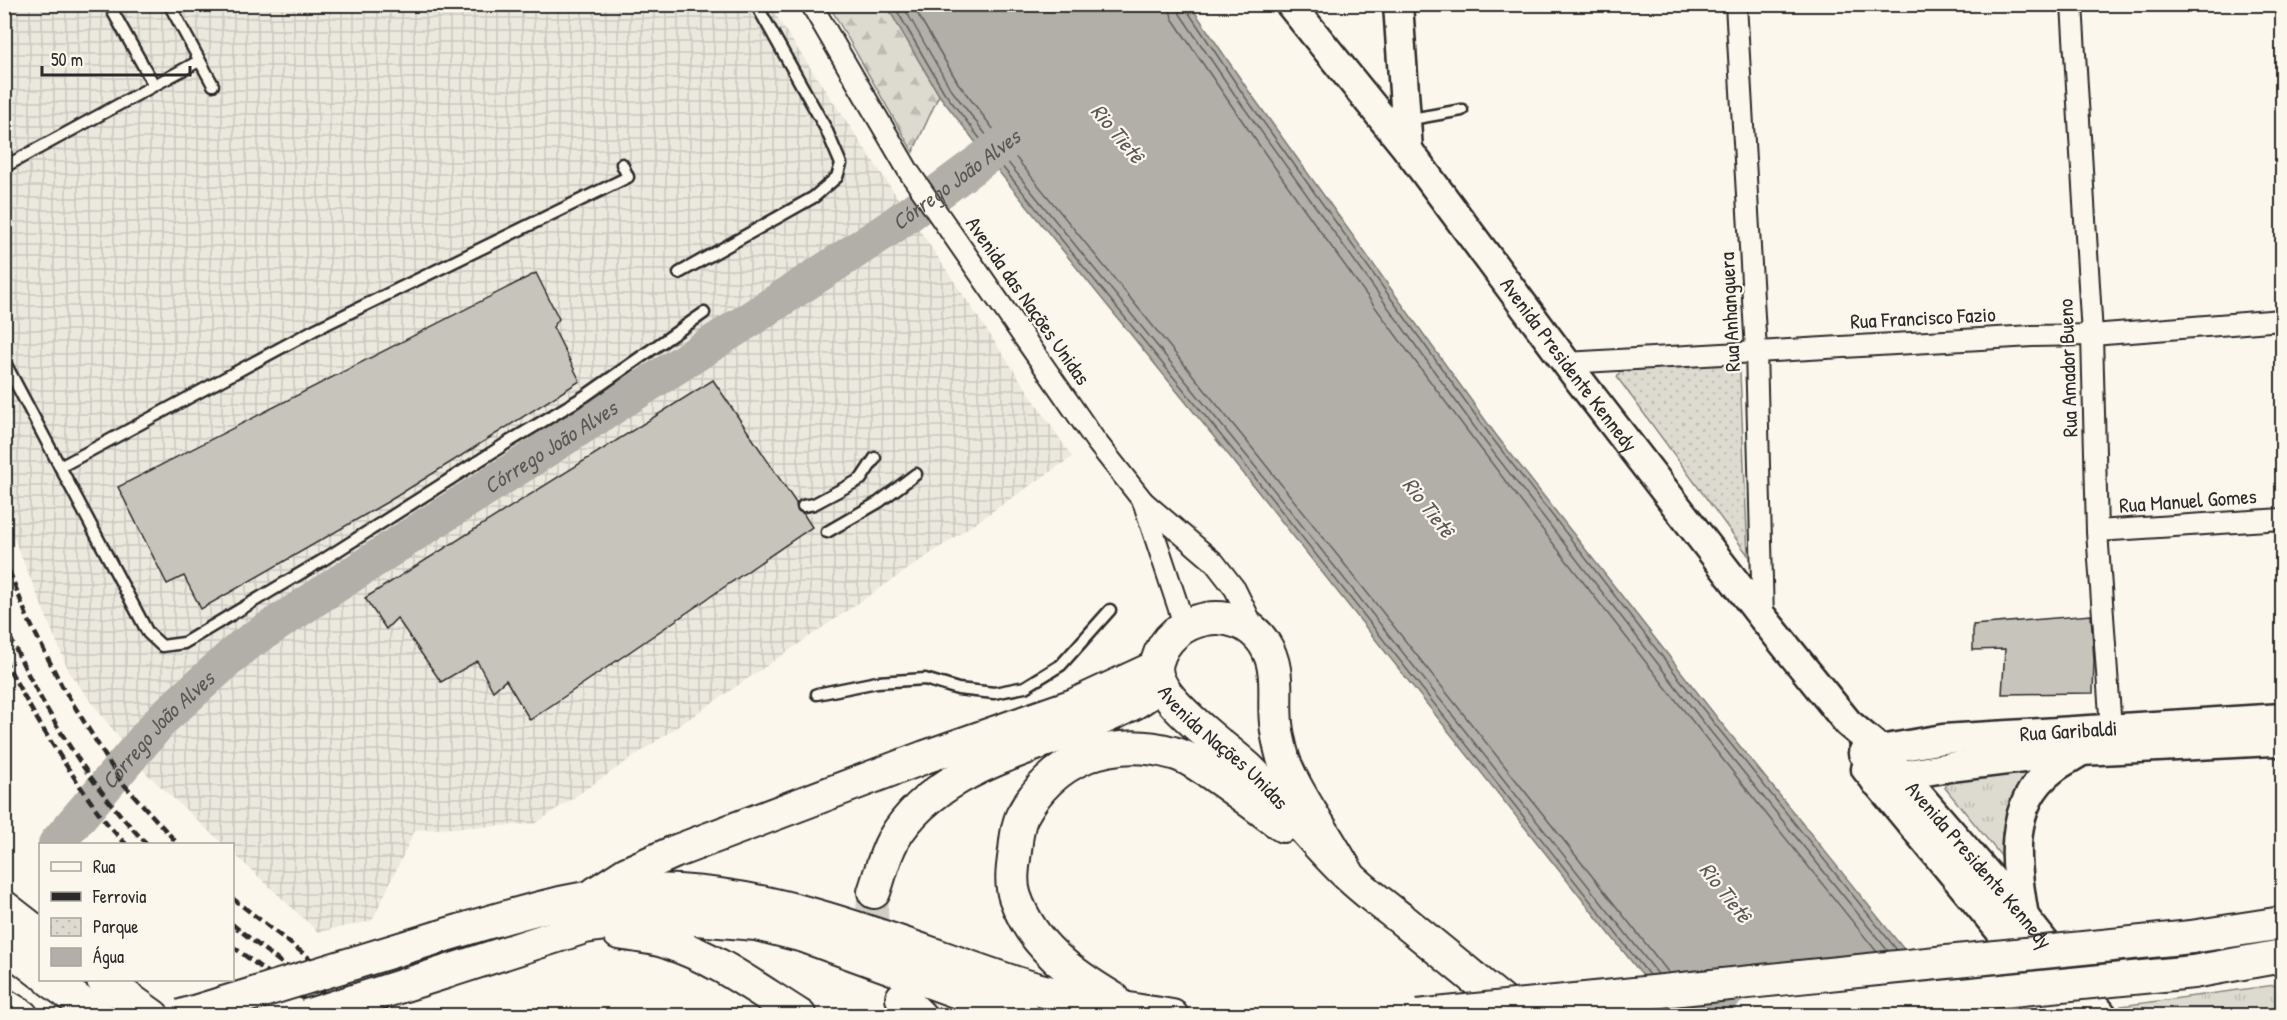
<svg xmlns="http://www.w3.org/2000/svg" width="2287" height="1020" font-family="'Patrick Hand',sans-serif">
	<defs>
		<pattern id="industrial-grid" width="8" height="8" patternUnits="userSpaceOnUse" patternTransform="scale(1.5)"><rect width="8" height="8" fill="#ebe8de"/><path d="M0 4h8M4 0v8" fill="none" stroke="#cac7bf"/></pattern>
		<pattern id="grass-tufts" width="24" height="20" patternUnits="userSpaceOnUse" patternTransform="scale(1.5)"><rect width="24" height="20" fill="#dddad0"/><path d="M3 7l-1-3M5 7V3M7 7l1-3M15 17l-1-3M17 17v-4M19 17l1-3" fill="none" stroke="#bebbb3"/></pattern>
		<pattern id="forest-firs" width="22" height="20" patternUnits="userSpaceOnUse" patternTransform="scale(1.5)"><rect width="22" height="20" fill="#dddad0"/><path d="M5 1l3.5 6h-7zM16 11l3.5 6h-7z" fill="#bebbb3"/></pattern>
		<pattern id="park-dots" width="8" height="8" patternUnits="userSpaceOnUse" patternTransform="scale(1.5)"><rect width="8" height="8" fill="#dddad0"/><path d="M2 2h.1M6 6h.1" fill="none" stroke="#bebbb3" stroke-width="1.8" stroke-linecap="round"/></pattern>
	</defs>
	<rect width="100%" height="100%" fill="#fbf7ec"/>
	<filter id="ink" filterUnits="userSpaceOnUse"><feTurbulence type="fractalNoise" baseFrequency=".0167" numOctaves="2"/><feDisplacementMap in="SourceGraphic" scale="12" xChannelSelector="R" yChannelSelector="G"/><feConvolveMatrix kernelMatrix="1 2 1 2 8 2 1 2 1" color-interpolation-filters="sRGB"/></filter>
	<g filter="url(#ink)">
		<path fill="url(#industrial-grid)" d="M4 5H770L787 33 1072 457 535 824 415 830 372 921 318 932 233 853 232 844H223L146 773 70 674 5 517Z"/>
		<g fill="url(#grass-tufts)" stroke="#84827e" stroke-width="1.5">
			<path d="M2023 770 2028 775 2005 852 2001 856 1945 788 1948 782Z"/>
			<path d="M2282 984V1015H2128L2121 1006Z"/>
		</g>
		<path fill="url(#forest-firs)" stroke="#84827e" stroke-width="1.5" d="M829 5H888L939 95 913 152Z"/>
		<path fill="url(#park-dots)" stroke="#84827e" stroke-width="1.5" d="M1737 363 1740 373 1748 555 1617 377 1621 371Z"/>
		<path fill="#b1afa7" stroke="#7b7a75" stroke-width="1.5" d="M886 5H1190L1248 90 1496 435 1722 724 1957 1015H1674L1240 469 987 157 939 95Z"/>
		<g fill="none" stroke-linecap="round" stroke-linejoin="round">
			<g stroke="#61605d" stroke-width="1.5">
				<path d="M893 4 944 92 991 153 1245 465 1649 975"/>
				<path d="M902 4 950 88 997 149 1250 460 1658 974"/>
				<path d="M912 4 958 83 1004 143 1257 454 1669 973"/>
				<path d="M1169 4 1172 18C1390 343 1632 648 1877 952"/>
				<path d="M1178 4 1180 14 1237 98 1486 443 1711 732 1888 951"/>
				<path d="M1186 4 1187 10 1243 94 1492 438 1717 727 1897 950"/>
			</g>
			<path stroke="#b1afa7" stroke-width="36" id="s1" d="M56 844 163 718 243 646 409 537 752 318 890 228 1025 128"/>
		</g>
		<g fill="#c7c4bc" stroke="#2b2b2b" stroke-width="1.5">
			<path d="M536 273 559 319 553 327 580 381 389 501 201 609 184 576 167 584 118 487Z"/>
			<path d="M713 380 796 503 797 510 803 513 812 527 530 720 506 680 493 691 477 661 441 682 397 618 386 629 365 598Z"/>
			<path d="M2091 615 2094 660 2093 693 2002 694 2005 649 1973 650V625Z"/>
		</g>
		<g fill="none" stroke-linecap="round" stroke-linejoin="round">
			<path stroke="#d1cec5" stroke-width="32" stroke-dasharray="32 16" stroke-linecap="butt" d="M874 892C870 913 873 938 880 959"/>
			<g stroke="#2b2b2b" stroke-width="15">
				<g id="lane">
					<path d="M111 4 113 12 154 85"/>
					<path d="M169 4 213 85"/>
					<path d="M1406 120 1462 110"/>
					<path d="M4 167 199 61"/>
					<path d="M679 273 814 197 837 177 841 164 826 129 756 4"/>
					<path d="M4 361 148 633 162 646 184 643 323 560 510 441 585 396 704 313"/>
					<path d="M60 467 314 330 628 177 622 164"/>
					<path d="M803 506 814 504 861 479 875 458"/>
					<path d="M827 532 879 502 916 474"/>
					<path d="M817 694 877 682 925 679 958 689 994 693 1025 687 1061 665 1110 610"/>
				</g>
			</g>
			<g stroke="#2b2b2b" stroke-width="24">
				<g id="street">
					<path d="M811 4 909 172 1095 440 1143 501 1214 562 1235 589 1255 630"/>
					<path d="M1736 4 1756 351 1763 618"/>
					<path d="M2072 4 2092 335 2097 531 2111 729"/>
					<path d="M1566 363 2032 336 2092 335 2282 320"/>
					<path d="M1143 501 1185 627"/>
					<path d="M2097 531 2282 519"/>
				</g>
			</g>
			<g stroke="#2b2b2b" stroke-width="33">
				<g id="secondary">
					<path id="s2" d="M1290 4 1408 150 1573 372 1763 618 1848 723 1879 749 2025 918 2103 1016"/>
					<path d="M1398 4 1408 150"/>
					<path id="s3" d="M1863 753 1943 739 2282 718"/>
					<path d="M1866 769 2071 1016"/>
					<path d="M1876 782 1902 775 1950 767 2081 751 2273 741 2282 743"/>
					<path d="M2024 916C2015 866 2006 804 2053 769 2060 763 2069 759 2077 754"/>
				</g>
			</g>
			<g stroke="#2b2b2b" stroke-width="36">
				<g id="primary">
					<path id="s4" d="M1350 877C1337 855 1324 833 1310 811 1300 794 1289 777 1283 758 1280 747 1277 735 1276 723 1273 695 1281 669 1264 643 1237 602 1170 614 1157 662 1148 697 1228 748 1251 771 1286 805 1315 845 1351 878 1367 893 1386 907 1404 921 1442 952 1481 984 1520 1016"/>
					<path d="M874 892C880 875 884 856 893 840 940 759 1053 747 1130 705 1141 700 1150 692 1160 685"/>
					<path d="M596 893 627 873 674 852 925 757 1074 705 1156 667"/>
					<path d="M4 907 40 935"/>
					<path d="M619 933C636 936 653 937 669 943 716 958 758 990 800 1016"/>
					<path d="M439 937C516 914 597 887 679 891 794 897 907 947 1016 983 1067 999 1119 1008 1172 1016"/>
					<path d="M2191 937 2282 923"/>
					<path d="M4 944 40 972"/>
					<path d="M446 972 585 927 646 918 696 919 756 924 804 936 1024 1016"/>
					<path d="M2193 972 2282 956"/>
					<path d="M50 980 99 1016"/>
					<path d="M103 980 153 1016"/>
					<path d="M902 998 920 1016"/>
					<path d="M1114 999C1072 974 1032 946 1015 897 1010 882 1013 866 1015 851 1016 841 1017 826 1022 816 1053 758 1112 736 1173 753 1186 756 1198 765 1209 772 1234 789 1258 807 1283 826"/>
					<path d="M4 1005 22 1016"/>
				</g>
			</g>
			<use href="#lane" stroke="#fbf7ec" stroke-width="10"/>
			<use href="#street" stroke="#fbf7ec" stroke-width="20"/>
			<use href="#secondary" stroke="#fbf7ec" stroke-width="28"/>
			<use href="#primary" stroke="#fbf7ec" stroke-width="32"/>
			<g stroke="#2b2b2b" stroke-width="4.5" stroke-dasharray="9 4.5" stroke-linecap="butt">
				<path d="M4 558 28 619 62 686 120 780 178 844"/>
				<path d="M4 624C40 704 86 782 147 844"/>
				<path d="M4 658C24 699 47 737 72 774 88 798 105 824 126 844"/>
				<path d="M232 898 326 971 394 1016"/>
				<path d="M232 924C273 957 314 989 359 1016"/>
				<path d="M232 946 326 1016"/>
			</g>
			<g stroke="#2b2b2b" stroke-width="36" stroke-linecap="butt">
				<g id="primary-bridge">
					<path d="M181 1016 439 937"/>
					<path d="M306 1016 446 972"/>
					<path d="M1417 1016 2191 937"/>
					<path d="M1750 1016 2193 972"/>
				</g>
			</g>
			<use href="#primary-bridge" stroke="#fbf7ec" stroke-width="32"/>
		</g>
	</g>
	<g text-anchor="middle" stroke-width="4.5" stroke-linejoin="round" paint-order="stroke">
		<g font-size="21" fill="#2b2b2b" stroke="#fbf7ec">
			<text transform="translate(1028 301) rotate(55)" y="7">Avenida das Nações Unidas</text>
			<text transform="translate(1730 312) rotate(-93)" y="7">Rua Anhanguera</text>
			<text transform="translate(1923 318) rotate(-3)" y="7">Rua Francisco Fazio</text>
			<text dy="7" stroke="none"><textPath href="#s2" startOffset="456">Avenida Presidente Kennedy</textPath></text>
			<text transform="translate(2068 368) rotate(-92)" y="7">Rua Amador Bueno</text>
			<text transform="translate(2188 501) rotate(-4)" y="7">Rua Manuel Gomes</text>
			<text dy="7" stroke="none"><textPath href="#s3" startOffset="207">Rua Garibaldi</textPath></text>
			<text dy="7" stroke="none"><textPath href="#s4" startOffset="502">Avenida Nações Unidas</textPath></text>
			<text dy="7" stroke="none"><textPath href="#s2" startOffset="1104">Avenida Presidente Kennedy</textPath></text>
		</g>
		<g font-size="22" font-style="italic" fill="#5a5956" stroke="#fbf7ec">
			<text transform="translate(1118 133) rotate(50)" y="8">Rio Tietê</text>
			<text dy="8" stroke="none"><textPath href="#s1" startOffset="1125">Córrego João Alves</textPath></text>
			<text dy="8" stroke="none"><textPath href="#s1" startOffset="639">Córrego João Alves</textPath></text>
			<text transform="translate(1429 507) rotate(52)" y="8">Rio Tietê</text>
			<text dy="8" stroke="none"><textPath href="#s1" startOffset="153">Córrego João Alves</textPath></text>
			<text transform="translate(1726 892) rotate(52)" y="8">Rio Tietê</text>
		</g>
	</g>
	<rect width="2287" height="1020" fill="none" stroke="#fbf7ec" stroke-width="24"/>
	<rect x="12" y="12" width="2263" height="996" fill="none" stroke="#2b2b2b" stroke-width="2" filter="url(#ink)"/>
	<rect x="39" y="843" width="195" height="138" fill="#fbf7ec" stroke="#a8a59f" stroke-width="1.5"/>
	<rect x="51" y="862" width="30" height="9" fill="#fbf7ec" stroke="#a8a59f" stroke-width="1.5"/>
	<text x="93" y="873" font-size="18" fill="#2b2b2b">Rua</text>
	<rect x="51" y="892" width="30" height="9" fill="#2b2b2b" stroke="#a8a59f" stroke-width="1.5"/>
	<text x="93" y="903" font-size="18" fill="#2b2b2b">Ferrovia</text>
	<rect x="51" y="918" width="30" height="18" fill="url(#park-dots)" stroke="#a8a59f" stroke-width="1.5"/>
	<text x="93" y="933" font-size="18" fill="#2b2b2b">Parque</text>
	<rect x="51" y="948" width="30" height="18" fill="#b1afa7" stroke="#a8a59f" stroke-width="1.5"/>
	<text x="93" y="963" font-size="18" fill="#2b2b2b">Água</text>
	<path d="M42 66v9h148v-9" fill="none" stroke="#2b2b2b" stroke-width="3"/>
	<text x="51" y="66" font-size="18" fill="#2b2b2b" stroke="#fbf7ec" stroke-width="4.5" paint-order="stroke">50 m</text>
</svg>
